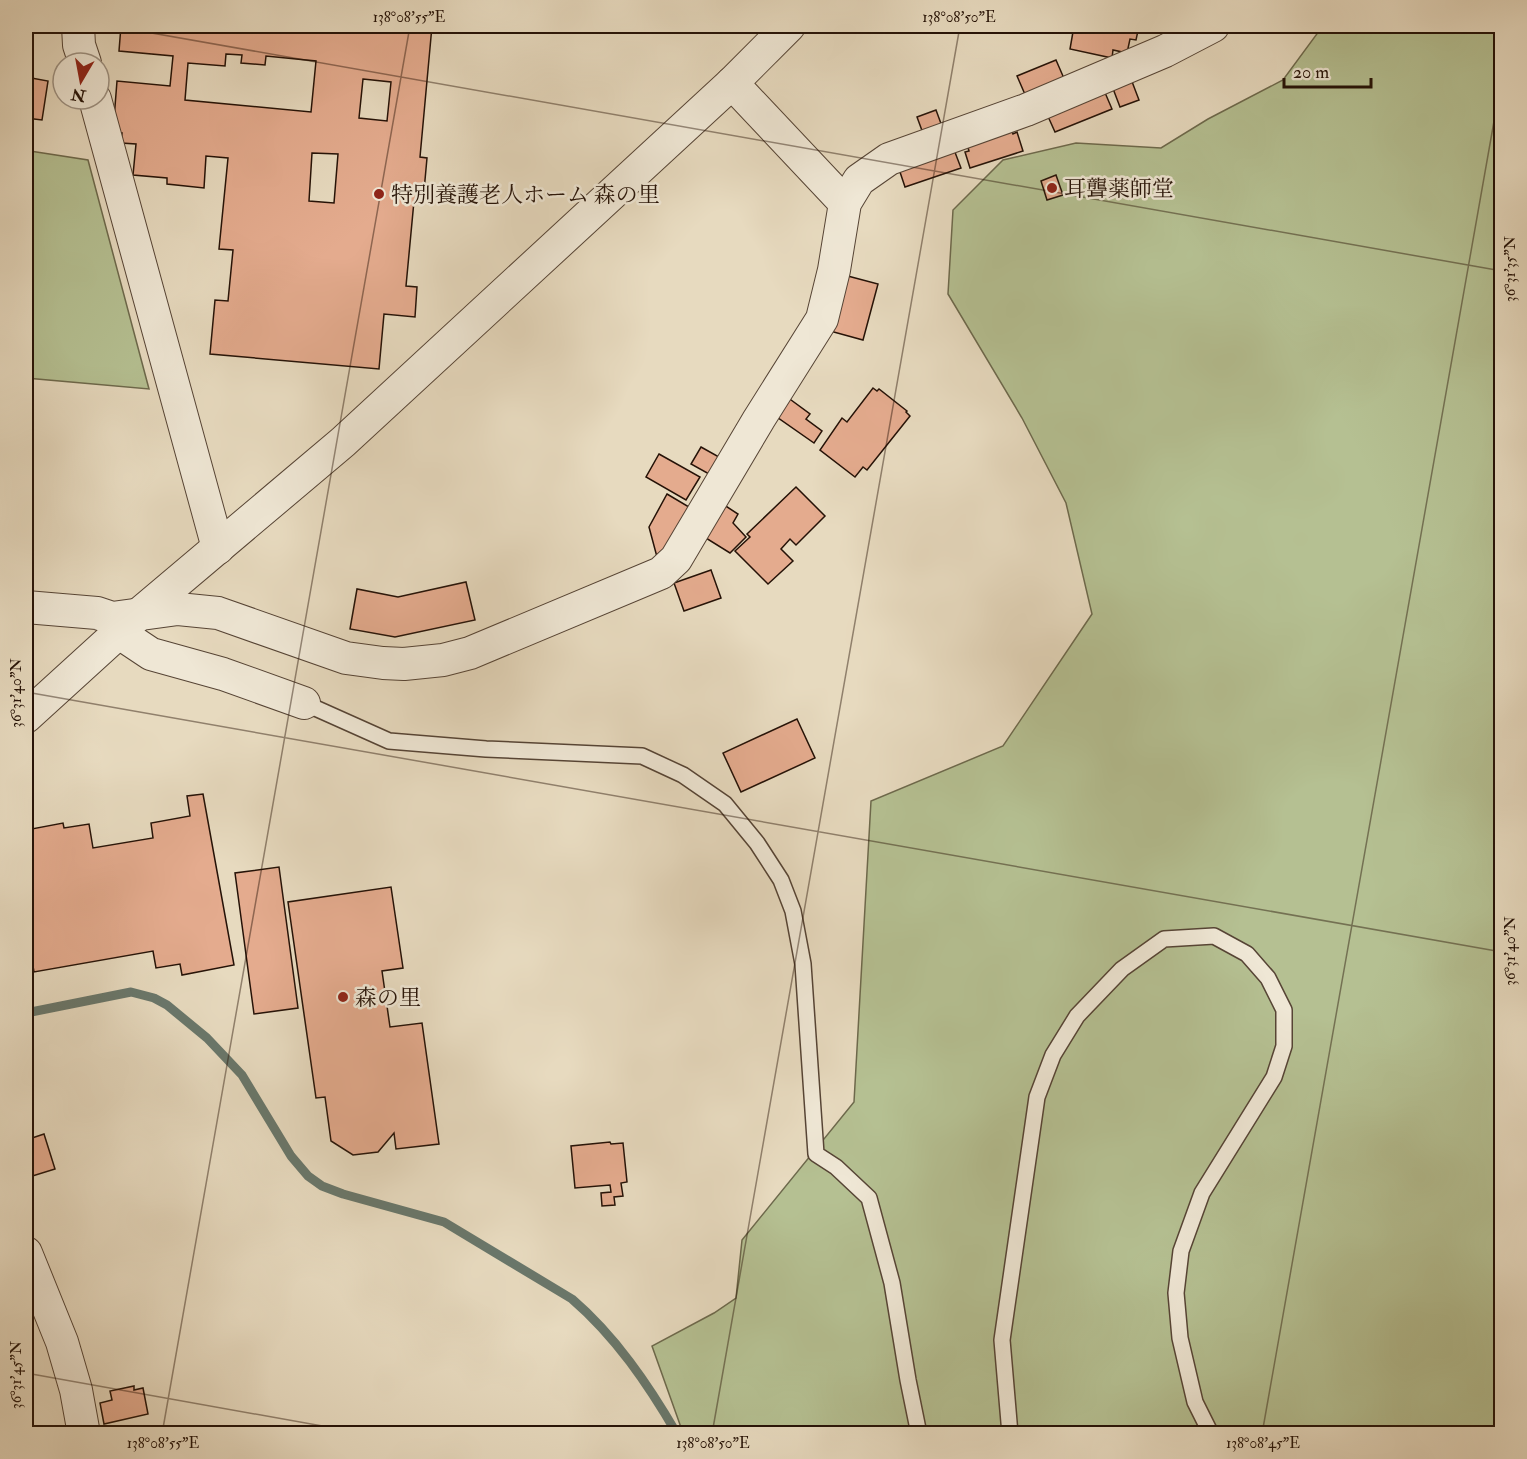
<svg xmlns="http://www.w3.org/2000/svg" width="1527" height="1459" font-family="'IM FELL Double Pica','Noto Serif JP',serif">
	<rect width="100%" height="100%" fill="#e7dabf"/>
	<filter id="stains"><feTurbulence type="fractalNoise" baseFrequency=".00333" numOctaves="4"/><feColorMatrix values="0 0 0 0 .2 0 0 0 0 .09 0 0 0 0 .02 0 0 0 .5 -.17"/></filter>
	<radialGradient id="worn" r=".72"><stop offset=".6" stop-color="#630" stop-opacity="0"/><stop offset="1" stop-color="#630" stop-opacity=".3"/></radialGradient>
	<g fill="#b5c092" stroke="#6d694c" stroke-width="1.5">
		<path d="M1332 26H1501V1433H683L652 1346 714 1313 736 1298 742 1240 854 1102 871 801 1003 746 1092 614 1066 503 1022 418 948 294 953 210 1003 160 1076 143 1161 148 1208 119 1283 80 1319 31Z"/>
		<path d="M30 151 88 160 149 389 26 378V215Z"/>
	</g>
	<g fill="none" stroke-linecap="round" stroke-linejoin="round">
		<path stroke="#69776b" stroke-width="9" d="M26 1013 131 992 154 998 167 1005 207 1038 242 1075 291 1156 308 1176 322 1186 343 1194 444 1222 572 1299C615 1336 648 1384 677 1434"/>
	</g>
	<g fill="#e4ab8e" stroke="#251207" stroke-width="1.5" fill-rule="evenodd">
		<path d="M121 26H432L420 157 427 158 423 202 414 201 406 286 417 287 415 317 384 314 379 369 210 354 215 300 228 301 233 250 219 249 228 158 206 156 204 188 167 184V178L133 175 136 144 121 143 122 133 113 132 117 81 170 86 173 56 119 51ZM226 54 242 55 241 63 265 65 266 56 316 61 311 112 185 100 188 63 225 66ZM363 79 391 82 387 121 359 118ZM312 153 338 154 334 203 309 201Z"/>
		<path d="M1074 26H1139L1136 40 1130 39 1127 53 1113 50 1112 58 1070 49Z"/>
		<path d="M1159 26H1187L1164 37Z"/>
		<path d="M1056 60 1066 83 1027 99 1017 76Z"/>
		<path d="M26 77 48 81 42 120 26 118Z"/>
		<path d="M1131 79 1139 100 1120 107 1112 86Z"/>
		<path d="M1103 88 1112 109 1055 132 1046 112Z"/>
		<path d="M936 110 943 129 924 136 917 117Z"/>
		<path d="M1011 127 1013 134 1017 132 1023 151 970 168 965 152 969 151 966 141Z"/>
		<path d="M953 147 961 168 905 187 898 166Z"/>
		<path d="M1056 175 1063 195 1047 200 1041 181Z"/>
		<path d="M844 275 878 284 863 340 830 331Z"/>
		<path d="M873 388 877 391 879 389 907 411 906 412 910 416 867 470 863 467 855 477 820 450 842 418 847 422Z"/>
		<path d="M787 397 810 414 806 419 822 431 814 443 774 415Z"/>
		<path d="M701 447 719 457 709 474 691 464Z"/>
		<path d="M659 454 700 477 686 500 646 477Z"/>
		<path d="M796 487 825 516 796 545 790 539 781 549 793 561 768 584 735 551 750 537 747 534Z"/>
		<path d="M667 494 689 507 663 556 657 557 649 527Z"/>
		<path d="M721 503 738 514 733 523 746 537 730 553 701 535Z"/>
		<path d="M711 570 721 598 684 611 674 583Z"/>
		<path d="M466 582 475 620 395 637 350 629 357 589 398 597Z"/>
		<path d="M797 719 815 758 741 792 723 753Z"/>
		<path d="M203 794 234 965 182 975 180 964 156 968 153 951 34 972 26 924V830L63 823 64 828 89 824 93 848 153 838 151 823 190 816 187 796Z"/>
		<path d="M279 867 298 1008 254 1014 235 873Z"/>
		<path d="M391 887 403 968 382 971 390 1027 422 1023 439 1144 396 1149 394 1133 378 1152 353 1155 331 1141 325 1097 316 1098 288 902Z"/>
		<path d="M44 1134 55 1169 26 1178V1140Z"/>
		<path d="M610 1142 611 1144 623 1143 627 1182 621 1183 623 1196 614 1197 615 1205 602 1206 601 1193 611 1192 610 1185 575 1188 571 1146Z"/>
		<path d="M134 1386V1390L143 1388 148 1414 104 1424 100 1403 112 1400 110 1391Z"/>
	</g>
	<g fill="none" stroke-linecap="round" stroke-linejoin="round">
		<g stroke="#564435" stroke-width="18">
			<g id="lane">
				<path d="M304 703 389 741 486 749 642 756 683 775 725 804 757 843 781 880 793 911 803 964 816 1154 836 1167 869 1198 892 1283 908 1380 919 1434"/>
				<path d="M1010 1434 1002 1340 1037 1097 1053 1055 1077 1016 1122 969 1164 939 1214 936 1247 954 1268 978 1284 1010V1046L1274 1077 1202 1193 1181 1251 1176 1293 1180 1338 1195 1402 1211 1434"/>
			</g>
		</g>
		<g stroke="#564435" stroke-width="34">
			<g id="street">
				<path d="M78 26 79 45 85 63"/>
				<path d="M732 83 845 203"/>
				<path d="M95 99 218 548"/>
				<path d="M26 607 97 613 112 618 178 609 218 613 346 658 383 663 404 664 443 660 470 653 661 573 676 559 759 419 822 319 834 270 845 203 859 180 889 159 1026 110 1165 51 1213 26"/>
				<path d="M118 632 151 654 223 674 304 703"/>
				<path d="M26 717 138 615 343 442 732 83 789 26"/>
				<path d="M26 1253 62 1342 76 1390 84 1434"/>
			</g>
		</g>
		<use href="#lane" stroke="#efe7d5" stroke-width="15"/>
		<use href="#street" stroke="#efe7d5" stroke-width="32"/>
	</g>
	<path fill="none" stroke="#251207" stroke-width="1.5" stroke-opacity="0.45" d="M112 26 1502 271M26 692 1502 952M26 1373 367 1434M162 1434 410 26M712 1434 960 26M1262 1434 1502 76"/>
	<g fill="#8f2418" stroke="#efe7d5" stroke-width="2">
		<circle cx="1052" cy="188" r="6"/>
		<circle cx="379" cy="194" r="6"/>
		<circle cx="343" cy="997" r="6"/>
	</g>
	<g text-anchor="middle" stroke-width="5" stroke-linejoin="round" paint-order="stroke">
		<g font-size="22" fill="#251207" stroke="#efe7d5" text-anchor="start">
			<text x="1064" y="196">耳聾薬師堂</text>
			<text x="391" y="202">特別養護老人ホーム 森の里</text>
			<text x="355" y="1005">森の里</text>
		</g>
	</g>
	<rect width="1527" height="1459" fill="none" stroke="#e7dabf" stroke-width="66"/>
	<g transform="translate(81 81) rotate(190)"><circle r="28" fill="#efe7d5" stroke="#9e9283" stroke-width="1.5"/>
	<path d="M0-4.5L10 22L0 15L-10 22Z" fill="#8f2418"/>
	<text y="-9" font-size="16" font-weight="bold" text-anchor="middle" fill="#251207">N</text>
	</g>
	<path d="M1284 78v9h87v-9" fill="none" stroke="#251207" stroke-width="3"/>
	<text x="1293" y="78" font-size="18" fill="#251207" stroke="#efe7d5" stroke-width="4.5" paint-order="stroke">20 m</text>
	<rect x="33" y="33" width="1461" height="1393" fill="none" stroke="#251207" stroke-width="2"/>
	<g font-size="15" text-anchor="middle" fill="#251207">
		<text x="409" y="22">138°08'55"E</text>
		<text x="959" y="22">138°08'50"E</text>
		<text transform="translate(1510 269) rotate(-90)" y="5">36°31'35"N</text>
		<text transform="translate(16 693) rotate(-90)" y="5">36°31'40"N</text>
		<text transform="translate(1510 951) rotate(-90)" y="5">36°31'40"N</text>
		<text transform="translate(16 1375) rotate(-90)" y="5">36°31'45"N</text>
		<text x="163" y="1448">138°08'55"E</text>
		<text x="713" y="1448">138°08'50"E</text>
		<text x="1263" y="1448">138°08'45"E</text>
	</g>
	<rect width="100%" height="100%" filter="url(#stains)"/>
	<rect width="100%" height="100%" fill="url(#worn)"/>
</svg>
